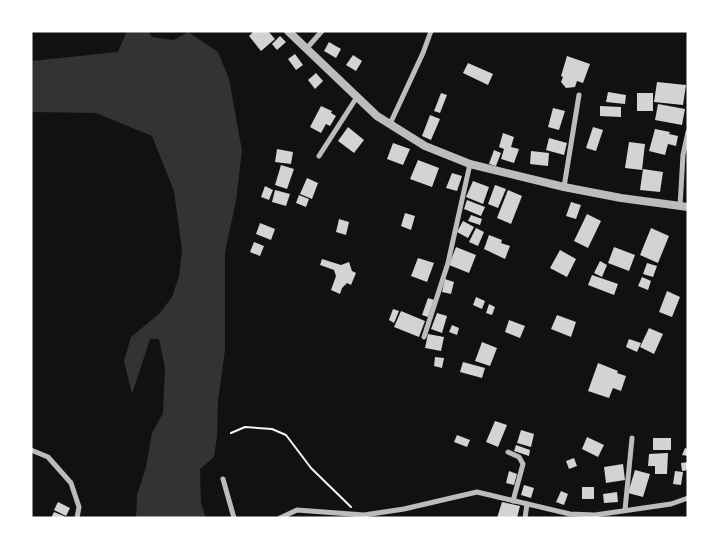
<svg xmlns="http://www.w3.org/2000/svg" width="719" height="549" font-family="'Golos Text',sans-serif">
	<rect width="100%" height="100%" fill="#111"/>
	<path fill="#333" d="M127 31H148L152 37 174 40 188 32 218 52 229 79 242 151 236 201 225 252V350L218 400 217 436 214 457 200 469 201 503 206 518H136L137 495 146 467 152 433 163 413 165 368 159 339H150L132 394 124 361 131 337 159 314 172 297 179 276 182 250 174 191 152 136 96 113 31 112V61L118 52Z"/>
	<g fill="#d3d3d3">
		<path d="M254 31H268L275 39 261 51 249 36Z"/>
		<path d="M280 36 286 42 277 50 272 44Z"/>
		<path d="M329 42 341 49 336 58 324 51Z"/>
		<path d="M295 54 303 65 296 70 288 59Z"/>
		<path d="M353 55 362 61 356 71 346 65Z"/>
		<path d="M567 56 590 64 583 83 577 81 575 87 566 88 561 82 563 77 561 76Z"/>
		<path d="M468 63 493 74 488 85 463 73Z"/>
		<path d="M316 73 323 81 315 89 308 80Z"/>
		<path d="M657 82 686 85 683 105 654 102Z"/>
		<path d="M608 92 626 95 625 104 606 102Z"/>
		<path d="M441 93 447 95 440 113 434 111Z"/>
		<rect x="637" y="93" width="16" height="18"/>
		<path d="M658 104 685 109 682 125 655 120Z"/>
		<path d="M321 106 332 111 331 113 336 116 330 126 326 124 321 133 310 127Z"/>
		<path d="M600 106 621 107V117L600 116Z"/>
		<path d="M553 108 565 111 559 130 548 127Z"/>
		<path d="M430 115 440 119 431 140 422 136Z"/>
		<path d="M348 127 364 140 354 153 338 141Z"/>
		<path d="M593 127 603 130 596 151 586 148Z"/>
		<path d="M655 129 670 132 669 134 678 136 676 146 668 144 665 155 649 151Z"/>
		<path d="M503 133 514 137 511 147 519 149 514 163 501 159 504 149 499 147Z"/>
		<path d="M549 138 567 143 564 155 546 150Z"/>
		<path d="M629 142 645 144 642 170 625 168Z"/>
		<path d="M393 143 410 149 403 165 387 159Z"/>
		<path d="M277 149 293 152 291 164 275 162Z"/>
		<path d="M494 150 501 153 496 166 489 164Z"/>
		<path d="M531 151 549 153 548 166 530 164Z"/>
		<path d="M418 160 439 168 432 187 410 179Z"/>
		<path d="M281 165 294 169 287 189 275 185Z"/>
		<path d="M643 169 663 172 660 192 640 190Z"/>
		<path d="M452 173 462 176 457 191 446 188Z"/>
		<path d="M307 178 318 183 312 199 300 194Z"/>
		<path d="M473 181 489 187 483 204 466 197Z"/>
		<path d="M495 185 506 189 498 208 488 204Z"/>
		<path d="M265 186 273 190 269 200 261 197Z"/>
		<path d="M275 190 290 194 286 206 272 202Z"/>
		<path d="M508 190 522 196 511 224 497 218Z"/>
		<path d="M299 195 309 199 306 207 296 203Z"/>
		<path d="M467 200 485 207 481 216 464 209Z"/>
		<path d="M571 202 581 205 576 219 566 216Z"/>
		<path d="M405 213 415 216 411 230 401 226Z"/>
		<path d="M587 214 601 221 588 248 574 241Z"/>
		<path d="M471 215 482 219 480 225 468 221Z"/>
		<path d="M339 219 349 222 346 235 336 232Z"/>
		<path d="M463 221 474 227 468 238 457 232Z"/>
		<path d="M260 223 275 229 271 240 256 234Z"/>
		<path d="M476 228 484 232 478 246 469 242Z"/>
		<path d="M651 228 669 236 658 263 640 255Z"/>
		<path d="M489 235 502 240 501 243 510 246 505 259 484 249Z"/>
		<path d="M254 242 264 246 260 256 250 252Z"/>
		<path d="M456 247 476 255 469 273 449 265Z"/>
		<path d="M614 247 635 255 629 271 608 263Z"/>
		<path d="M560 250 576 259 567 277 550 268Z"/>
		<path d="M418 258 434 263 427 282 411 276Z"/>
		<path d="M322 259 341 265 349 262 352 271 356 273 351 285 347 283 342 288 340 294 331 290 336 276 334 270 320 265Z"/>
		<path d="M600 261 607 265 602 277 594 273Z"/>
		<path d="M647 263 657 266 653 277 643 274Z"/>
		<path d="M592 275 618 284 614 295 588 285Z"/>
		<path d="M642 277 651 281 648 290 638 286Z"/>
		<path d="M445 279 454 282 451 294 442 292Z"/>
		<path d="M667 291 680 297 672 317 659 312Z"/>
		<path d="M476 297 485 301 482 309 473 305Z"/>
		<path d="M428 298 434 300 428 317 422 315Z"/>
		<path d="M489 304 495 307 492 315 486 313Z"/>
		<path d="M393 309 399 311 394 323 389 320Z"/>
		<path d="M401 311 425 321 419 337 394 327Z"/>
		<path d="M437 313 447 316 442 333 431 329Z"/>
		<path d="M557 315 576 322 571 337 551 329Z"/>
		<path d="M509 320 525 326 520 338 505 332Z"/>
		<path d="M452 325 459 328 457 335 449 332Z"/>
		<path d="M649 328 663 334 654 354 640 347Z"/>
		<path d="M428 334 444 337 441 351 425 348Z"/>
		<path d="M629 339 641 343 637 352 626 347Z"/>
		<path d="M482 342 497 348 490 366 475 361Z"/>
		<path d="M435 357 444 358 442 368 434 366Z"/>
		<path d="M463 362 485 368 482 378 460 372Z"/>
		<path d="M598 363 618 371 617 373 626 376 621 391 613 388 609 398 588 391Z"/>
		<path d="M495 421 507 425 498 447 486 442Z"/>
		<path d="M521 430 534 434 531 447 517 443Z"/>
		<path d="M457 435 470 440 467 447 454 442Z"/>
		<path d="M587 437 604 445 598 457 582 449Z"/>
		<rect x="653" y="438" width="18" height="12"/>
		<path d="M516 445 530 450 529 456 514 451Z"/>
		<path d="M685 448 688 449V456L682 455Z"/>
		<path d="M668 453 667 474H655V466H648L649 454Z"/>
		<path d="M574 458 577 466 569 469 566 461Z"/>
		<path d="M688 462V470L682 471 681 463Z"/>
		<path d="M623 464 625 480 606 483 604 467Z"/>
		<path d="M635 470 650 474 643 497 628 493Z"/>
		<path d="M509 471 517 474 514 485 506 483Z"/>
		<path d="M675 471 683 472 681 485 673 484Z"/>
		<path d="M524 485 534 488 531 498 521 495Z"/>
		<rect x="582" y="487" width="12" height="12"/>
		<path d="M561 491 568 494 564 505 556 502Z"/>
		<path d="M617 492 618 502 604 503 603 494Z"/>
		<path d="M58 502 70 508 66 516 54 510Z"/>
		<path d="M502 502 520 506 517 518H497Z"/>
		<path d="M54 512 64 516 63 518H51Z"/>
	</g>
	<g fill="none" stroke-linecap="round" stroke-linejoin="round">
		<path stroke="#f5f5f5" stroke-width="2" d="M231 433 245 427 272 429 286 435 311 468 351 507"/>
		<g stroke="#bcbcbc" stroke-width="5">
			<path d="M307 48 322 31"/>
			<path d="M390 124 423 53 431 31"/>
			<path d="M319 156 357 97"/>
			<path d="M564 187 579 95"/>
			<path d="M680 206 683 155 688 132"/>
			<path d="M424 337 448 263 470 164"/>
			<path d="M31 450 48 457 71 483 79 507 77 518"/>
			<path d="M508 452 519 457 523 464 513 501"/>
			<path d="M223 479 234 518"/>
			<path d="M625 510 632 438"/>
			<path d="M280 518 297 510 364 515 404 509 477 492 570 514 595 515 671 504 688 498"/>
			<path d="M525 518 527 504"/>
		</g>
		<path stroke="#bcbcbc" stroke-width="8" d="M288 31 377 116 425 146 470 164 564 187 621 198 688 207"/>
	</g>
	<rect width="719" height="549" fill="none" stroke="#ffffff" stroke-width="65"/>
</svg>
